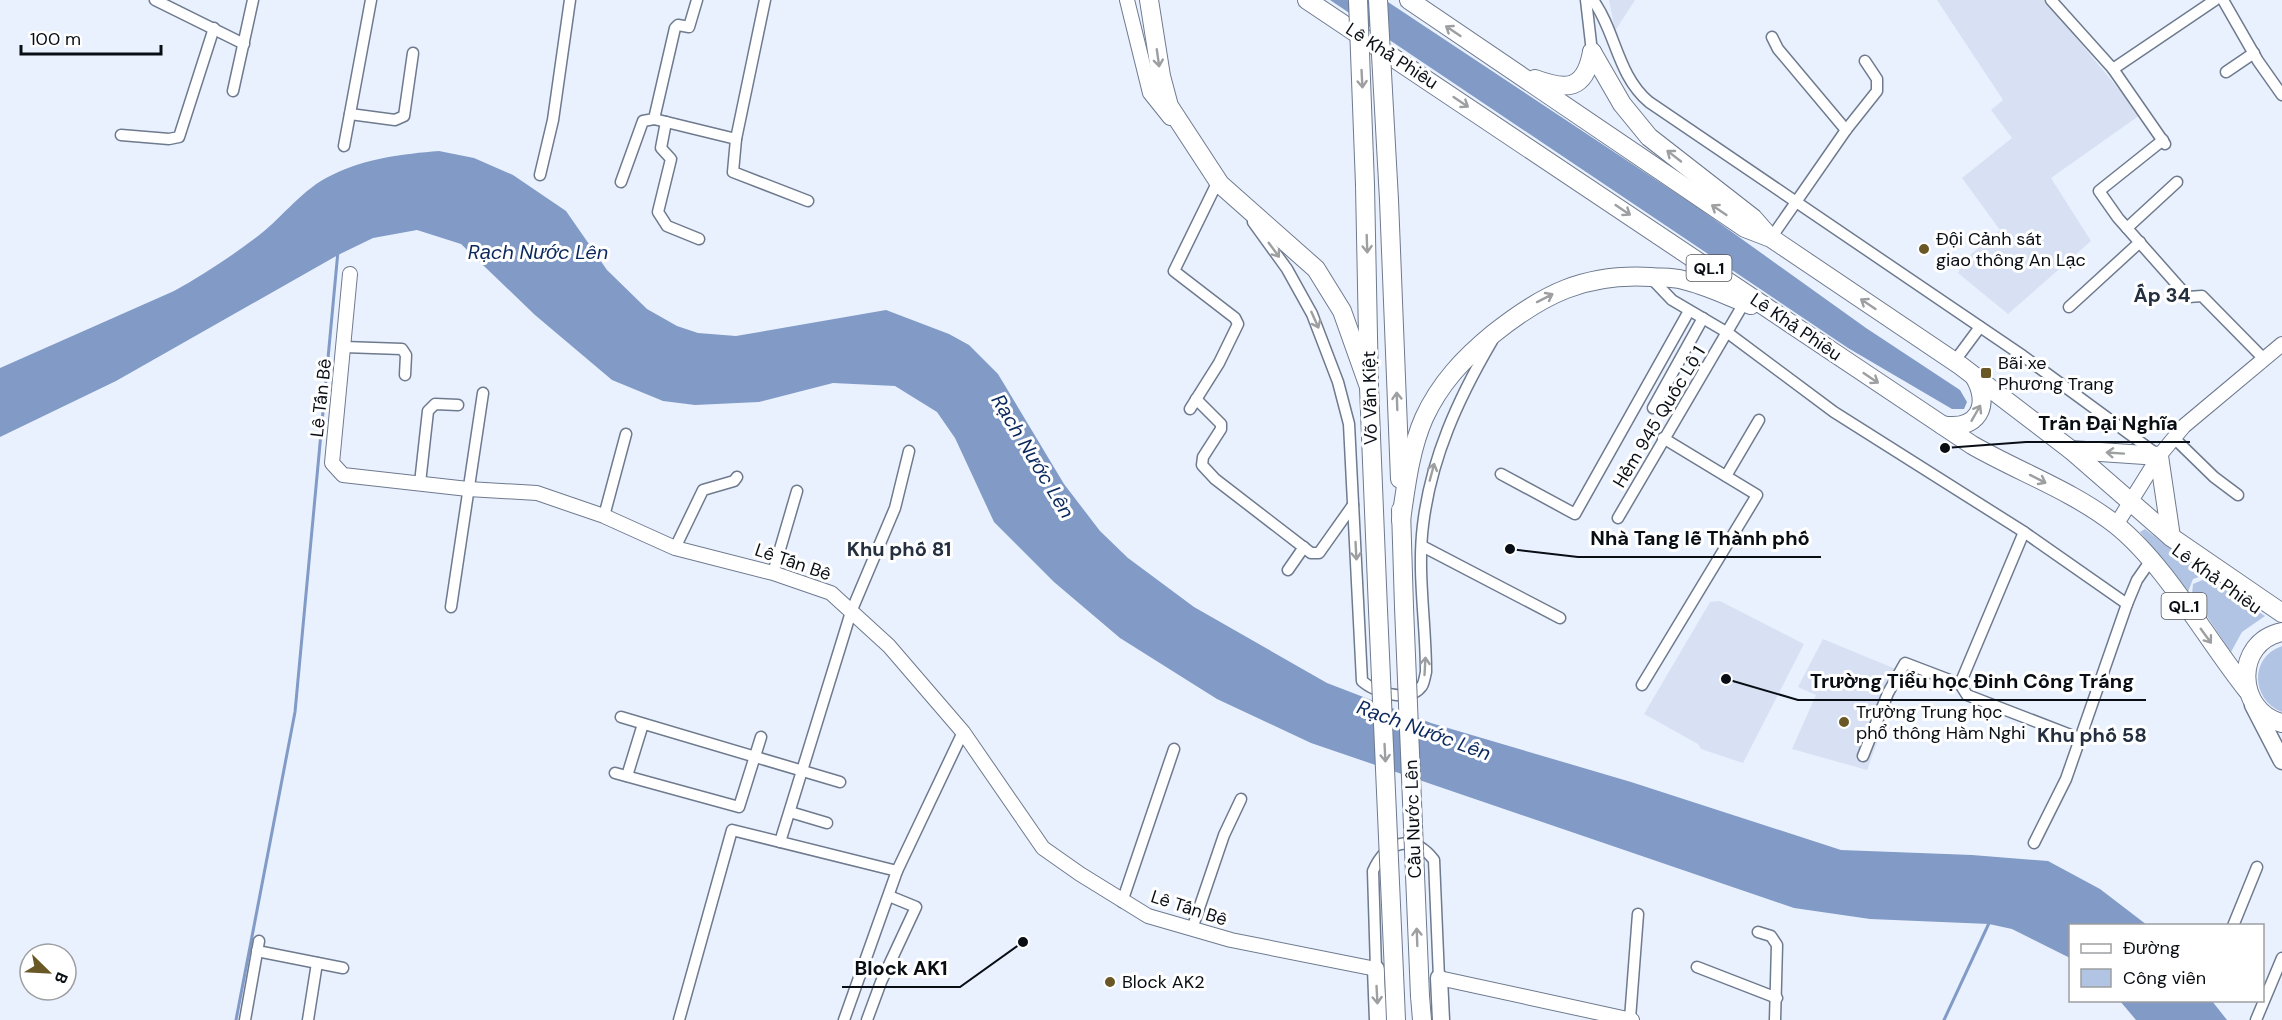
<svg xmlns="http://www.w3.org/2000/svg" width="2282" height="1020" font-family="'DM Sans',sans-serif">
	<rect width="100%" height="100%" fill="#e9f1ff"/>
	<g fill="#d7e1f3">
		<path d="M1609 0H1635L1615 31Z"/>
		<path d="M1937 0H2045L2140 115 2051 178 2091 241 2008 314 1958 273 1964 260 2000 230 1962 178 2012 138 1991 110 2003 100Z"/>
		<path d="M1720 601 1804 644 1743 763 1701 749 1698 744 1644 714 1710 602Z"/>
		<path d="M1823 639 1903 672 1867 770 1792 749 1816 695 1798 687Z"/>
	</g>
	<g fill="#b1c4e4">
		<path d="M2145 529 2205 575 2193 579 2188 592 2140 532Z"/>
		<path d="M2207 578 2265 616 2242 632 2231 652 2192 594 2193 584Z"/>
		<path d="M2282 646V712C2251 700 2249 657 2282 646Z"/>
	</g>
	<g fill="#819bc6">
		<path d="M1330 0H1385L1697 207 1866 328 1960 390 1967 402 1964 409H1952L1848 348Z"/>
		<path d="M439 151 474 158 513 175 566 211 607 270 647 309 677 326 698 333 736 336 886 310 949 334 969 345 998 374 1064 484 1100 531 1128 558 1194 607 1327 683 1431 723 1631 782 1841 850 1972 855 2048 861 2100 889 2147 925 2070 926V958L2012 929 1989 924 1870 919 1794 908 1311 743 1217 699 1120 638 1054 582 994 522 955 438 937 412 895 386 833 383 759 402 695 405 663 401 612 380 535 315 461 244 417 230 373 238 338 255 116 381 0 437V368L174 291C203 275 232 256 258 236 284 216 302 189 332 175 366 158 403 154 439 151Z"/>
		<path d="M2120 1001H2212L2227 1020H2136Z"/>
	</g>
	<g fill="none" stroke-linecap="round" stroke-linejoin="round">
		<g stroke="#819bc6" stroke-width="3">
			<path d="M236 1020 295 712 338 251"/>
			<path d="M1944 1020 1990 921"/>
		</g>
		<g stroke="#6e7a8e" stroke-width="13">
			<g id="street">
				<path d="M155 0 244 44"/>
				<path d="M1586 0 1592 52"/>
				<path d="M1593 0C1616 32 1617 75 1649 102L2023 356 2158 455"/>
				<path d="M2051 0 2113 69 2165 144"/>
				<path d="M2223 0 2258 61 2282 95"/>
				<path d="M1772 37 1778 49 1846 130"/>
				<path d="M2113 69 2215 0"/>
				<path d="M2226 72 2254 53"/>
				<path d="M233 91 253 0"/>
				<path d="M350 114 395 120 404 116 413 53"/>
				<path d="M654 119 736 139 733 172 808 201"/>
				<path d="M666 122 661 148 671 159 658 212 667 226 699 239"/>
				<path d="M121 135 169 139 179 137 214 28"/>
				<path d="M736 139 765 0"/>
				<path d="M2163 140 2099 191 2118 218 2188 297 2202 296 2263 358"/>
				<path d="M344 146 371 0"/>
				<path d="M540 175 553 120 570 0"/>
				<path d="M621 182 643 121 654 119 675 28 678 25 689 27 697 0"/>
				<path d="M1253 222 1287 269 1312 314 1338 382 1349 424 1362 681C1374 692 1409 704 1422 686 1424 683 1425 676 1426 672 1426 623 1417 573 1423 525 1431 458 1458 399 1492 341"/>
				<path d="M2127 228 2177 182"/>
				<path d="M1771 238 1846 130 1877 91V79L1865 61"/>
				<path d="M1651 278 1672 300 1728 333 1834 412 2024 532 2127 604"/>
				<path d="M2069 307 2140 242"/>
				<path d="M344 347 402 349 406 355 405 375"/>
				<path d="M1954 362 1980 327"/>
				<path d="M1196 399 1221 424V429L1203 457 1202 465 1215 479 1311 553H1319L1353 505"/>
				<path d="M1653 408 1703 318"/>
				<path d="M1190 409 1219 363 1238 324 1235 318 1174 271 1218 181"/>
				<path d="M2174 438 2214 477 2238 495"/>
				<path d="M1501 474 1575 514 1689 311"/>
				<path d="M1726 476 1759 420"/>
				<path d="M420 483 428 411 435 404 458 405"/>
				<path d="M604 516 626 434"/>
				<path d="M1618 518 1744 303"/>
				<path d="M1422 546 1560 618"/>
				<path d="M675 548 703 490 734 481 737 477"/>
				<path d="M1288 570 1304 547"/>
				<path d="M773 573 797 491"/>
				<path d="M451 607 483 393"/>
				<path d="M1960 684 1967 695 2081 739"/>
				<path d="M1642 685 1757 495 1663 438"/>
				<path d="M621 717 840 782"/>
				<path d="M1863 756 1888 693 1905 663 1960 684 2024 532"/>
				<path d="M615 773 739 807 761 737"/>
				<path d="M627 776 643 724"/>
				<path d="M790 812 827 823"/>
				<path d="M780 842 851 612 895 508 909 451"/>
				<path d="M2034 843 2066 779 2127 604 2137 580 2151 560"/>
				<path d="M1122 902 1174 749"/>
				<path d="M2233 926 2257 867"/>
				<path d="M1192 929 1224 835 1241 799"/>
				<path d="M1758 932 1771 936 1777 945 1775 1020"/>
				<path d="M257 951 343 968"/>
				<path d="M1697 967 1777 998"/>
				<path d="M1376 969 1373 871C1386 842 1412 832 1434 860L1439 978"/>
				<path d="M1630 1019 1638 914"/>
				<path d="M245 1020 259 941"/>
				<path d="M308 1020 317 963"/>
				<path d="M679 1020 732 830 897 871"/>
				<path d="M844 1020 897 871 963 732"/>
				<path d="M867 1020 881 982 916 907 889 896"/>
				<path d="M2256 1020 2282 958"/>
			</g>
		</g>
		<g stroke="#6e7a8e" stroke-width="16">
			<g id="secondary">
				<path d="M1127 0 1150 93 1170 118"/>
				<path d="M350 274 332 463 343 475 468 489 537 493 604 516 675 548 773 573 831 593 889 646 963 732 1043 848 1080 874 1148 916 1231 940 1376 969"/>
				<path d="M2116 525 2159 456 2184 426 2282 344"/>
				<path d="M1439 978 1632 1020"/>
			</g>
		</g>
		<g stroke="#6e7a8e" stroke-width="19">
			<g id="primary">
				<path d="M2253 705 2282 761"/>
				<path d="M1376 969 1378 1020"/>
				<path d="M1439 978 1441 1020"/>
			</g>
		</g>
		<g stroke="#6e7a8e" stroke-width="20">
			<g id="highway">
				<path d="M1149 0 1161 76 1169 106 1220 184 1316 269 1342 311 1369 387"/>
				<path d="M1307 0 1972 445C2019 472 2073 491 2116 525 2165 564 2207 640 2247 690"/>
				<path d="M1409 0 1745 228 1771 238 1961 366 2071 450 2171 537 2282 613"/>
				<path d="M1592 52 1622 104 1649 137 1753 218 1767 234"/>
				<path d="M1535 79C1567 91 1585 90 1592 52"/>
				<path d="M1365 185 1369 387 1378 610"/>
				<path d="M1389 200 1400 479"/>
				<path d="M1942 425C1977 431 1992 406 1974 376"/>
				<path d="M2071 450 2159 456 2171 537"/>
				<path d="M1401 510 1404 607"/>
				<path d="M1401 520C1406 486 1410 450 1424 418 1440 383 1464 358 1493 334 1543 294 1585 273 1651 277 1661 278 1673 277 1683 280 1706 285 1729 297 1751 305"/>
				<path d="M2282 632C2233 642 2236 712 2282 723"/>
				<path d="M1395 996 1396 1020"/>
				<path d="M1420 996 1422 1020"/>
			</g>
		</g>
		<use href="#street" stroke="#fff" stroke-width="10"/>
		<use href="#secondary" stroke="#fff" stroke-width="14"/>
		<use href="#primary" stroke="#fff" stroke-width="16"/>
		<use href="#highway" stroke="#fff" stroke-width="18"/>
		<g stroke="#6e7a8e" stroke-width="20" stroke-linecap="butt">
			<g id="highway-bridge">
				<path d="M1358 0 1365 185"/>
				<path d="M1378 0 1389 200"/>
				<path d="M1404 607 1420 996"/>
				<path d="M1378 610 1395 996"/>
			</g>
		</g>
		<use href="#highway-bridge" stroke="#fff" stroke-width="18"/>
	</g>
	<defs><path id="oneway-shaft" d="M-6 0H5M1.5-3L5.5 0L1.5 3" fill="none" stroke-width="1.6" stroke-linecap="round" stroke-linejoin="round" transform="scale(1.5)"/></defs>
	<g stroke="#9d9fa1">
		<use href="#oneway-shaft" transform="translate(1453 31) rotate(-146)"/>
		<use href="#oneway-shaft" transform="translate(1158 58) rotate(82)"/>
		<use href="#oneway-shaft" transform="translate(1362 79) rotate(87)"/>
		<use href="#oneway-shaft" transform="translate(1461 102) rotate(34)"/>
		<use href="#oneway-shaft" transform="translate(1674 156) rotate(-142)"/>
		<use href="#oneway-shaft" transform="translate(1623 210) rotate(34)"/>
		<use href="#oneway-shaft" transform="translate(1719 210) rotate(-146)"/>
		<use href="#oneway-shaft" transform="translate(1367 244) rotate(88)"/>
		<use href="#oneway-shaft" transform="translate(1274 250) rotate(54)"/>
		<use href="#oneway-shaft" transform="translate(1545 298) rotate(-27)"/>
		<use href="#oneway-shaft" transform="translate(1868 304) rotate(-146)"/>
		<use href="#oneway-shaft" transform="translate(1315 320) rotate(66)"/>
		<use href="#oneway-shaft" transform="translate(1871 378) rotate(34)"/>
		<use href="#oneway-shaft" transform="translate(1397 401) rotate(-92)"/>
		<use href="#oneway-shaft" transform="translate(1976 413) rotate(-60)"/>
		<use href="#oneway-shaft" transform="translate(2115 453) rotate(-176)"/>
		<use href="#oneway-shaft" transform="translate(1432 472) rotate(-75)"/>
		<use href="#oneway-shaft" transform="translate(2038 479) rotate(27)"/>
		<use href="#oneway-shaft" transform="translate(1356 551) rotate(87)"/>
		<use href="#oneway-shaft" transform="translate(2206 636) rotate(54)"/>
		<use href="#oneway-shaft" transform="translate(1425 666) rotate(-87)"/>
		<use href="#oneway-shaft" transform="translate(1385 753) rotate(87)"/>
		<use href="#oneway-shaft" transform="translate(1417 937) rotate(-92)"/>
		<use href="#oneway-shaft" transform="translate(1377 995) rotate(87)"/>
	</g>
	<g fill="#695826" stroke="#fff" stroke-width="2">
		<circle cx="1924" cy="249" r="6"/>
		<rect x="1980" y="367" width="12" height="12" rx="3"/>
		<circle cx="1844" cy="722" r="6"/>
		<circle cx="1110" cy="982" r="6"/>
	</g>
	<g text-anchor="middle" stroke-width="6" stroke-linejoin="round" paint-order="stroke">
		<g fill="#fff" stroke="#53565b" stroke-width="1.5">
			<rect x="1686.5" y="255" width="45" height="26" rx="4.5"/>
			<rect x="2161.5" y="593" width="45" height="26" rx="4.5"/>
		</g>
		<g font-size="16" font-weight="bold" fill="#090e15">
			<text x="1709" y="274">QL.1</text>
			<text x="2184" y="612">QL.1</text>
		</g>
		<g font-size="18" fill="#090e15" stroke="#fff">
			<text transform="translate(1392 56) rotate(33)" y="6">Lê Khả Phiêu</text>
			<text transform="translate(1796 327) rotate(34)" y="6">Lê Khả Phiêu</text>
			<text transform="translate(321 398) rotate(-84)" y="6">Lê Tấn Bê</text>
			<text transform="translate(1370 398) rotate(-91)" y="6">Võ Văn Kiệt</text>
			<text transform="translate(1659 417) rotate(-59)" y="6">Hẻm 945 Quốc Lộ 1</text>
			<text transform="translate(793 562) rotate(19)" y="6">Lê Tấn Bê</text>
			<text transform="translate(2217 579) rotate(36)" y="6">Lê Khả Phiêu</text>
			<text transform="translate(1413 819) rotate(-92)" y="6">Cầu Nước Lên</text>
			<text transform="translate(1189 908) rotate(18)" y="6">Lê Tấn Bê</text>
		</g>
		<g font-size="18" fill="#090e15" stroke="#fff" text-anchor="start">
			<text x="1936" y="245">Đội Cảnh sát<tspan x="1936" dy="21">giao thông An Lạc</tspan></text>
			<text x="1998" y="369">Bãi xe<tspan x="1998" dy="21">Phương Trang</tspan></text>
			<text x="1856" y="718">Trường Trung học<tspan x="1856" dy="21">phổ thông Hàm Nghi</tspan></text>
			<text x="1122" y="988">Block AK2</text>
		</g>
		<g font-size="20" font-style="italic" fill="#0a285d" stroke="#fff">
			<text x="538" y="259">Rạch Nước Lên</text>
			<text transform="translate(1033 456) rotate(59)" y="7">Rạch Nước Lên</text>
			<text transform="translate(1424 730) rotate(20)" y="7">Rạch Nước Lên</text>
		</g>
		<g font-size="20" font-weight="bold" fill="#242f40" stroke="#fff">
			<text x="2162" y="302">Ấp 34</text>
			<text x="899" y="556">Khu phố 81</text>
			<text x="2092" y="742">Khu phố 58</text>
		</g>
	</g>
	<path fill="none" stroke="#090e15" stroke-width="2" d="M1945 448L2026 442H2190M1510 549L1578 557H1821M1726 679L1798 700H2146M1023 942L960 987H842"/>
	<g fill="#090e15" stroke="#fff" stroke-width="2">
		<circle cx="1945" cy="448" r="6"/>
		<circle cx="1510" cy="549" r="6"/>
		<circle cx="1726" cy="679" r="6"/>
		<circle cx="1023" cy="942" r="6"/>
	</g>
	<g font-size="20" text-anchor="middle" font-weight="bold" fill="#090e15" stroke="#fff" stroke-width="6" stroke-linejoin="round" paint-order="stroke">
		<text x="2108" y="430">Trần Đại Nghĩa</text>
		<text x="1700" y="545">Nhà Tang lễ Thành phố</text>
		<text x="1972" y="688">Trường Tiểu học Đinh Công Tráng</text>
		<text x="901" y="975">Block AK1</text>
	</g>
	<rect x="2069" y="924" width="195" height="78" fill="#ffffff" stroke="#9d9fa1" stroke-width="1.5"/>
	<rect x="2081" y="944" width="30" height="9" fill="#ffffff" stroke="#9d9fa1" stroke-width="1.5"/>
	<text x="2123" y="954" font-size="18" fill="#090e15">Đường</text>
	<rect x="2081" y="969" width="30" height="18" fill="#b1c4e4" stroke="#9d9fa1" stroke-width="1.5"/>
	<text x="2123" y="984" font-size="18" fill="#090e15">Công viên</text>
	<g transform="translate(48 972) rotate(114)"><circle r="28" fill="#ffffff" stroke="#9d9fa1" stroke-width="1.5"/>
	<path d="M0-4.5L10 22L0 15L-10 22Z" fill="#695826"/>
	<text y="-9" font-size="16" font-weight="bold" text-anchor="middle" fill="#090e15">B</text>
	</g>
	<path d="M21 45v9h140v-9" fill="none" stroke="#090e15" stroke-width="3"/>
	<text x="30" y="45" font-size="18" fill="#090e15" stroke="#ffffff" stroke-width="4.5" paint-order="stroke">100 m</text>
</svg>
